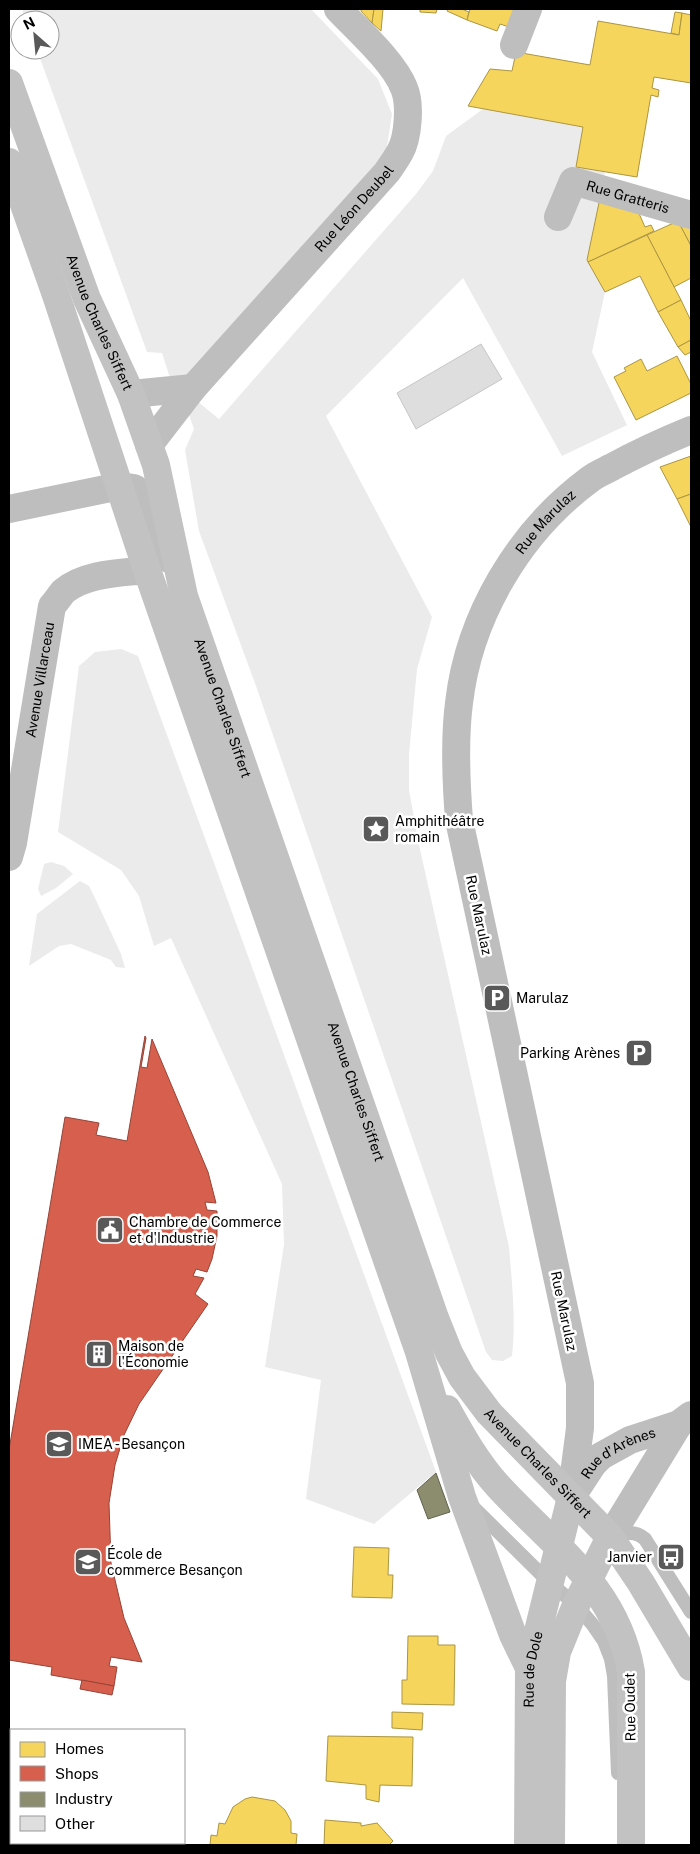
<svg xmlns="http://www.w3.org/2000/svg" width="700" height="1854" font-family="'Public Sans',sans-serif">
	<rect width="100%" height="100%" fill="#fff"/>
	<g fill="#ebebeb">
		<path d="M22 9H311L378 79 392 114 386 153 186 375 171 381 162 353 147 352 37 50H50V20H26Z"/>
		<path d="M483 109 583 127 577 167 605 172 587 260 605 292 592 352 627 425 562 456 463 278 326 416 432 617 417 669 409 754V790L419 845 509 1247C512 1283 516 1320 512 1356L503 1361 492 1360 486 1352 256 686 199 531 185 450 194 429 188 412 197 401 219 419 416 194 433 171 446 136Z"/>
		<path d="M121 649 138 656 217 871 436 1472 374 1524 306 1499 321 1380 265 1367 284 1245 282 1184 171 938 154 946 139 896 121 870 58 832 79 666 95 652Z"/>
		<path d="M51 862 64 866 73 874 56 888 41 896 38 889 44 864Z"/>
		<path d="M80 881 89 886 95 898 121 954 125 968 116 967 111 960 71 944 59 946 29 966 37 914Z"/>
	</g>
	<g fill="#f6d55c" stroke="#ac9540">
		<path d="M361 9H374L372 23 361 11Z"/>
		<path d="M374 9H383L381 31 372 23Z"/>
		<path d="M420 9H437L436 13 420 12Z"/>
		<path d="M448 9H462L469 12 467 20 447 11Z"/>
		<path d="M470 9H521L512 28 500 24 497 31 467 20Z"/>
		<path d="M675 12 682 13 679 35 671 33Z"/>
		<path d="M682 13 691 15V83L654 77 652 88 659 90 658 97 651 95 637 177 576 167 583 127 468 106 490 69 512 71 516 52 590 65 598 21 679 35Z"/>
		<path d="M600 198 637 209 645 227 651 225 654 231 588 262 587 260Z"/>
		<path d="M678 221 691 224V246Z"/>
		<path d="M678 221 691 246V278L674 287 647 235Z"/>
		<path d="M647 235 681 300 658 312 640 276 605 292 588 262Z"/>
		<path d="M681 300 691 321V340L678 347 658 312Z"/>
		<path d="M691 340V352L685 355 678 347Z"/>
		<path d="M677 356 691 384V393L636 420 614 377 626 371 624 368 641 359 647 371Z"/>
		<path d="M691 456V494L677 499 660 467Z"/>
		<path d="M691 494V527L677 499Z"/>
		<path d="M354 1547 389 1548 388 1575H393L392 1598 352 1597Z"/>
		<path d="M408 1636H438V1645H455L454 1705 402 1704V1680H407Z"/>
		<path d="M392 1712 423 1713 422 1730 392 1728Z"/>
		<path d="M328 1736 413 1737 412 1786 380 1785 379 1802 366 1799V1785L326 1781Z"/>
		<path d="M9 1743 11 1744V1808H9Z"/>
		<path d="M252 1797 275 1801 285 1810 291 1821V1833L297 1834 296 1845H210L211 1835 217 1836 219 1823 225 1824 233 1807 245 1799Z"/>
		<path d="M325 1820 361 1823V1826L377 1823 393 1841 389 1845H324Z"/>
	</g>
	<g fill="#d6604d" stroke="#964336">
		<path d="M145 1036 146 1038 141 1067 147 1068 152 1039 208 1172 216 1203 205 1202 207 1210 217 1211V1236L212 1259 207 1272 196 1269 193 1276 204 1278 195 1294 208 1304 139 1404 124 1435 115 1465 109 1503 111 1563 124 1618 142 1662 111 1657 109 1666 117 1667 114 1686 51 1675 52 1667 9 1660V1450L65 1117 99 1123 96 1135 127 1141Z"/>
		<path d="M82 1680 114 1686 112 1695 80 1689Z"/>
	</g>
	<path fill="#8c8c6e" stroke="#62624d" d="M436 1473 450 1512 428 1519 417 1490Z"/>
	<path fill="#dedede" stroke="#c6c6c6" d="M481 344 502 379 416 429 397 393Z"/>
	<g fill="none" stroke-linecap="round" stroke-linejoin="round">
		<g stroke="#bebebe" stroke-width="14">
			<path d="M472 1506 550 1583 576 1605 593 1625 604 1641 611 1659 614 1676 618 1773"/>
			<path d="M613 1537C625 1533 634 1530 645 1539L691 1612"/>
		</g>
		<g stroke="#bebebe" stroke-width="28">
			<path d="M514 45 528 9"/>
			<path id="s1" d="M558 217 573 181 691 215"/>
			<path id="s2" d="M193 388 387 172C392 165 396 159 400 152 408 138 411 104 404 88 394 62 358 30 338 9"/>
			<path d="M131 394 193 388 149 445"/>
			<path d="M9 509 120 486 134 488 142 494 169 559"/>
			<path id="s3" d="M9 857 13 843 52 606C56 602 60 595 64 591 86 573 121 573 147 570"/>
			<path id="s4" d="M574 1493 593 1464 601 1456 630 1440 679 1424 691 1415"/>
			<path id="s5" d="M571 1497 580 1428V1383L459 820C456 781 454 741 459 703 469 616 519 532 589 480 596 474 605 471 612 467 638 453 664 441 691 430"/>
			<path d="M610 1537 679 1424"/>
		</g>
		<g stroke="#c2c2c2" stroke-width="28">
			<path id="s6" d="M9 83 87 299 131 394 156 465 184 596 435 1318 449 1353 462 1377 489 1413 610 1537 641 1583 691 1667"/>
			<path d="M9 162 56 295 147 570 419 1352 462 1497 513 1635 529 1668"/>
			<path d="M447 1409C462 1436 477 1463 498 1486 552 1545 617 1587 631 1672V1845"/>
			<path id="s7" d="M528 1845 529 1668 571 1497"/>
			<path d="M551 1845 552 1681 557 1652 576 1605 610 1537"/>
		</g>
	</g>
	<defs>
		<g id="sight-square" transform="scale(1.4375)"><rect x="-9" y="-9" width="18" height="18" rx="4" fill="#595959" stroke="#fff"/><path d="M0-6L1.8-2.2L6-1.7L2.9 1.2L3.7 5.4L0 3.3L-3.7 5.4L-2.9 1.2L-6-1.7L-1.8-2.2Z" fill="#fff"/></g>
		<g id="parking-square" transform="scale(1.4375)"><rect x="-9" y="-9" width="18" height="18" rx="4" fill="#595959" stroke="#fff"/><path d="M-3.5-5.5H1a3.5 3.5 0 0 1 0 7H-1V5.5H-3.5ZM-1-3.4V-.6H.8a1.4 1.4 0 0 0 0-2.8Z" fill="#fff"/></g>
		<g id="civic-square" transform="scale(1.4375)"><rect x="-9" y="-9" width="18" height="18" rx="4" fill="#595959" stroke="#fff"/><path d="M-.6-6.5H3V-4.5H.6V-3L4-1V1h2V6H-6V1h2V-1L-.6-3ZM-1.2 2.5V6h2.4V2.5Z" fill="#fff"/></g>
		<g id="building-square" transform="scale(1.4375)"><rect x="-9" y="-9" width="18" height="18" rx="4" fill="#595959" stroke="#fff"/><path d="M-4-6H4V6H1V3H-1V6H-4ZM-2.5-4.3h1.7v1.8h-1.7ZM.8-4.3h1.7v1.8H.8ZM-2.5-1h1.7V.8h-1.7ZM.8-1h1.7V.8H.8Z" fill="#fff"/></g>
		<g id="university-square" transform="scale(1.4375)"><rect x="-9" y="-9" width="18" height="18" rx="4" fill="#595959" stroke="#fff"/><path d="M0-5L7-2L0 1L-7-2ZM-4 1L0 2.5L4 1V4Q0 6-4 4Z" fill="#fff"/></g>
		<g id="bus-square" transform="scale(1.4375)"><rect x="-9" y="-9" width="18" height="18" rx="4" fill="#595959" stroke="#fff"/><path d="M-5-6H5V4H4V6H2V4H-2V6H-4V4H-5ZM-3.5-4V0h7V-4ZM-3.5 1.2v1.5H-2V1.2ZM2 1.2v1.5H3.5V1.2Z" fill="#fff"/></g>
	</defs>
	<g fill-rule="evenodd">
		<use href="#sight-square" x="376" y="829"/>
		<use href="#parking-square" x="497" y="998"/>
		<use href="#parking-square" x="639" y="1053"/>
		<use href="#civic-square" x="110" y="1230"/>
		<use href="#building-square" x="99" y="1354"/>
		<use href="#university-square" x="59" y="1444"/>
		<use href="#bus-square" x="671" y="1557"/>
		<use href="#university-square" x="88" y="1562"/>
	</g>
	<g text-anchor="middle" stroke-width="5" stroke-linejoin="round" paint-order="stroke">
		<g font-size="14" fill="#000" stroke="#fff">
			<text dy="5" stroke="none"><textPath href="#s1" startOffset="96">Rue Gratteris</textPath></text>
			<text dy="5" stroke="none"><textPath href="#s2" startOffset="241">Rue Léon Deubel</textPath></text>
			<text dy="5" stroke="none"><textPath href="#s6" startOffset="256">Avenue Charles Siffert</textPath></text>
			<text dy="5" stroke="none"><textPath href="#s5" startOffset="1012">Rue Marulaz</textPath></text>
			<text dy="5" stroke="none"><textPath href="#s3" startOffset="180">Avenue Villarceau</textPath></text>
			<text dy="5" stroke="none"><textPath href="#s6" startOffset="662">Avenue Charles Siffert</textPath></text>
			<text transform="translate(479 915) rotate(78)" y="5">Rue Marulaz</text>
			<text dy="5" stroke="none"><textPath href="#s6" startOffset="1068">Avenue Charles Siffert</textPath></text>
			<text transform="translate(564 1311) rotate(78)" y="5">Rue Marulaz</text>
			<text dy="5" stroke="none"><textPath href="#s4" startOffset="62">Rue d'Arènes</textPath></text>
			<text dy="5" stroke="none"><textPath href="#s6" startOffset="1488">Avenue Charles Siffert</textPath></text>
			<text dy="5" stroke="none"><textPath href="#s7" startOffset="176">Rue de Dole</textPath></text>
			<text transform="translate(630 1707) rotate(-91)" y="5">Rue Oudet</text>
		</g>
		<g font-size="14" fill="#000" stroke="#fff" text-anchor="start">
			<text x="395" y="826">Amphithéâtre<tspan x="395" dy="16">romain</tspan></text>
			<text x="516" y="1003">Marulaz</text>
			<text x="620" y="1058" text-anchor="end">Parking Arènes</text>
			<text x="129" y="1227">Chambre de Commerce<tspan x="129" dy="16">et d'Industrie</tspan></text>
			<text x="118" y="1351">Maison de<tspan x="118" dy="16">l'Économie</tspan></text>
			<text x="78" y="1449">IMEA - Besançon</text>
			<text x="107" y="1559">École de<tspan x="107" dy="16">commerce Besançon</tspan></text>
			<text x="652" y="1562" text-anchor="end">Janvier</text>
		</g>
	</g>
	<rect width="700" height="1854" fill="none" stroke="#000000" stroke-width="20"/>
	<rect x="10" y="1729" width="175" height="115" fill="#ffffff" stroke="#999999"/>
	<rect x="20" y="1742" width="25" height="15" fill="#f6d55c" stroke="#999999"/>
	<text x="55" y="1754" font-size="15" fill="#000000">Homes</text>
	<rect x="20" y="1766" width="25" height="15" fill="#d6604d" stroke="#999999"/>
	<text x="55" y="1779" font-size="15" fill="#000000">Shops</text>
	<rect x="20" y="1792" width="25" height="15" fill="#8c8c6e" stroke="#999999"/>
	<text x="55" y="1804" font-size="15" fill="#000000">Industry</text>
	<rect x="20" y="1816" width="25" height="15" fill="#dedede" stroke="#999999"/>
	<text x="55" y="1829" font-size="15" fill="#000000">Other</text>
	<g transform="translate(35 35) rotate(333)"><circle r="24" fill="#ffffff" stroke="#999999"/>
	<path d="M0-4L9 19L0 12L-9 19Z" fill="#595959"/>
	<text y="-8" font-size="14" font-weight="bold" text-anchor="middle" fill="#000000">N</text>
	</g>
</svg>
